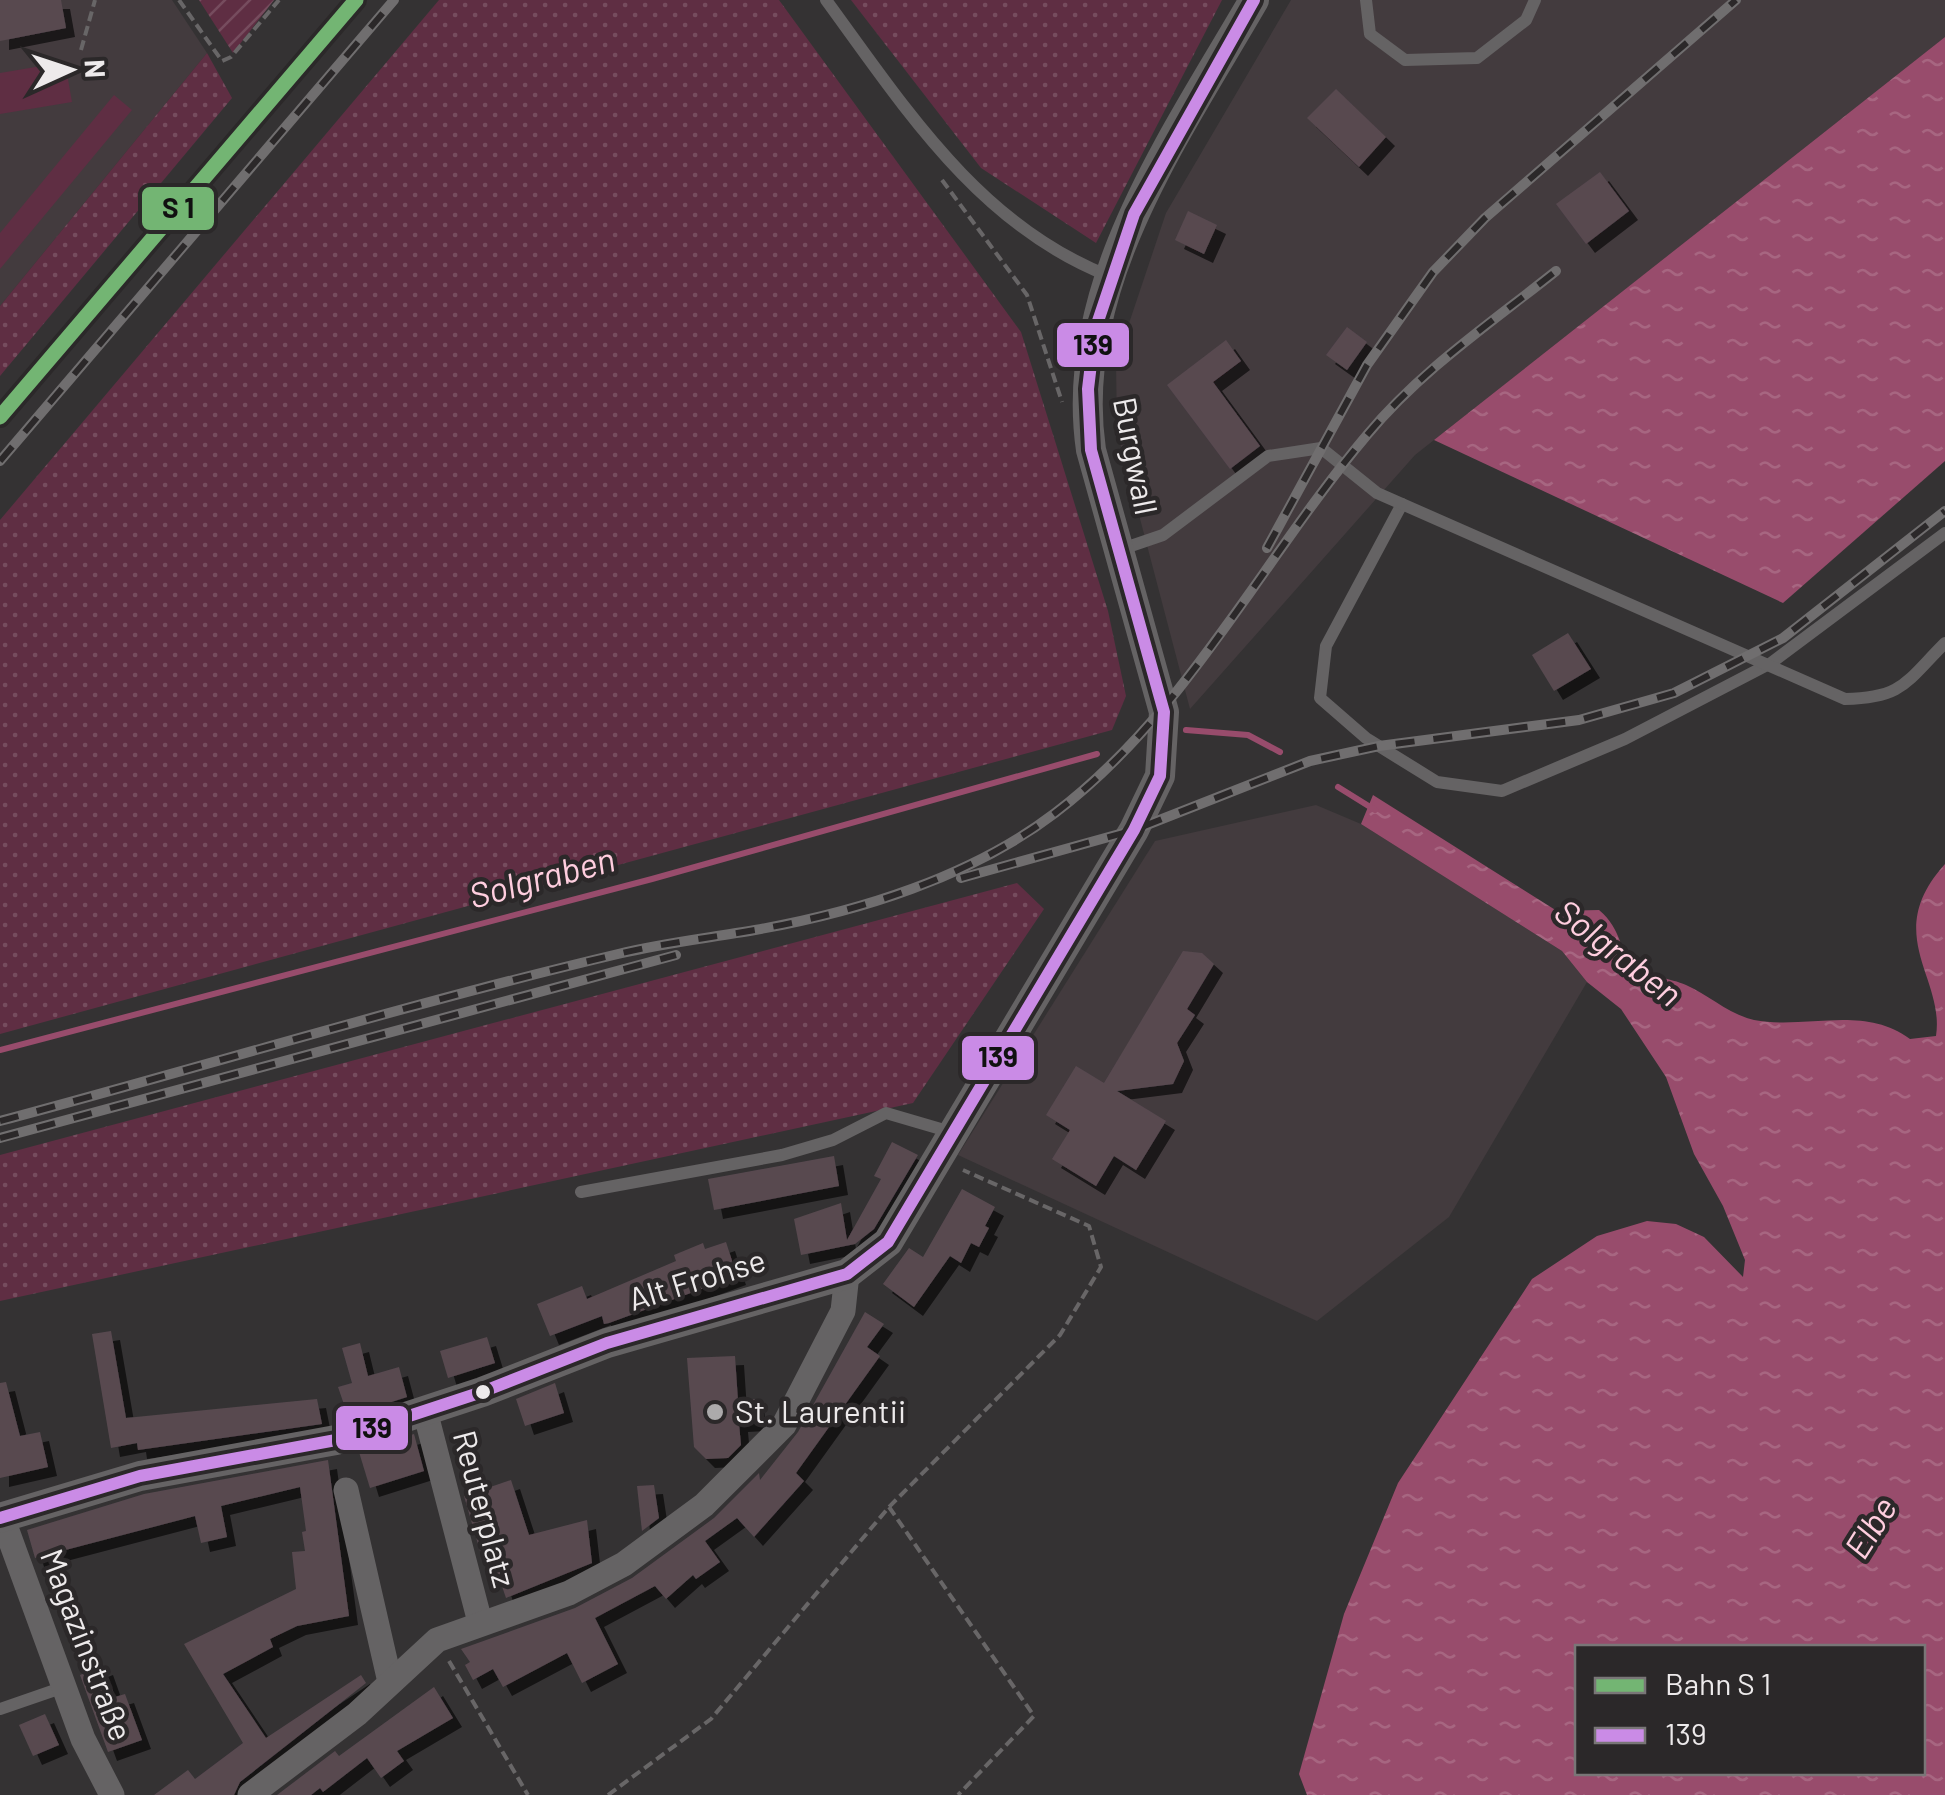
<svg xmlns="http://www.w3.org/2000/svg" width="1945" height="1795" font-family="Barlow,sans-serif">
	<defs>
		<pattern id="grass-dots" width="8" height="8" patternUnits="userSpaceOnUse" patternTransform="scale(2.5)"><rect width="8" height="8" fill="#5f2e43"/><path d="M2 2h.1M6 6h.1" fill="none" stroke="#764c5e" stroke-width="1.8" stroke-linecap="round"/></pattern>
		<pattern id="garden-furrows" width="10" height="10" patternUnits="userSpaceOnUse" patternTransform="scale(2.5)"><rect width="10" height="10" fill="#5f2e43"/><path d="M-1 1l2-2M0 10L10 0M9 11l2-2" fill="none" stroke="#764c5e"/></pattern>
		<pattern id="water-ripples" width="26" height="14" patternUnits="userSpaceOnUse" patternTransform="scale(2.5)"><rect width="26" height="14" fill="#984c6c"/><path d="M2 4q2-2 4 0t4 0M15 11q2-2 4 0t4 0" fill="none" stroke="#a76681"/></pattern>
		<filter id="shadow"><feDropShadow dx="9" dy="9" stdDeviation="0" flood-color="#0009"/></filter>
	</defs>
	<rect width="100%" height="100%" fill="#343233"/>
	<g fill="#433b3e">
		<path d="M0 0H172L207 53 0 306Z"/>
		<path d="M1291 0H1945V37L1415 455 1190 709 1117 431 1116 362 1166 213Z"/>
		<path d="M1316 805 1361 824 1562 951 1587 982 1449 1217 1317 1321 958 1155 1155 841Z"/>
	</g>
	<g fill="url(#grass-dots)">
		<path d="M439 0H779L1021 332 1108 611 1126 696 1112 730 0 1034V520Z"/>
		<path d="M851 0H1222L1096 243 981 168Z"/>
		<path d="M207 53 232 98 0 376V306Z"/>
		<path d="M1017 883 1044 909 913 1103 0 1301V1155Z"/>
	</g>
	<path fill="url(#garden-furrows)" d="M199 0H274L233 53Z"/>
	<g fill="#5f2e43">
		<path d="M65 62 72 102 0 114V73Z"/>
		<path d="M114 95 132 110 0 269V233Z"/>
	</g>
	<g fill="url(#water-ripples)" fill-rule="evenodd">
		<path d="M1945 37V461L1783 603 1434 440Z"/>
		<path d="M1373 795 1557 911 1599 910C1623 930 1618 952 1635 966 1647 977 1671 978 1686 985 1709 995 1728 1014 1754 1020 1806 1030 1863 1004 1910 1039L1936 1036C1945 977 1881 935 1945 864V1795H1307L1299 1774 1344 1614 1398 1483 1532 1279 1597 1236 1647 1221 1676 1224 1704 1237 1743 1277 1745 1260 1723 1206 1694 1154 1666 1077 1621 1009 1587 982 1562 951 1361 824ZM1578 1648H1922V1772H1578Z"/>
	</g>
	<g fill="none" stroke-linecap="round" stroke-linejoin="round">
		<g stroke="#984c6c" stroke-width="6">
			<path d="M1186 730 1248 735 1280 752"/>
			<path d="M1338 787 1375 810"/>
			<path d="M0 1050 652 879 1097 754"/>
		</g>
	</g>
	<g fill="#584950" filter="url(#shadow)">
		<path d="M0 0H61L66 28 0 41Z"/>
		<path d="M1336 89 1386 137 1359 167 1307 118Z"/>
		<path d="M1600 172 1629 211 1586 244 1556 204Z"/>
		<path d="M1188 211 1217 225 1204 254 1175 240Z"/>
		<path d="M1347 327 1367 342 1347 370 1326 355Z"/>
		<path d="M1226 340 1241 361 1213 382 1260 446 1230 469 1167 385Z"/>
		<path d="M1568 633 1591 669 1554 691 1532 655Z"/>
		<path d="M1183 951 1202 953 1214 964 1187 1009 1195 1015 1177 1043 1184 1061 1173 1084 1117 1091 1166 1121 1136 1170 1114 1156 1096 1186 1052 1159 1070 1130 1046 1115 1076 1066 1104 1083Z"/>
		<path d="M892 1142 918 1155 874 1229 855 1244 801 1255 794 1219 841 1203 847 1240 881 1179 874 1176Z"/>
		<path d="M834 1156 839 1186 714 1210 708 1179Z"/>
		<path d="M962 1189 995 1207 985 1226 989 1228 979 1247 971 1243 961 1263 950 1256 914 1307 883 1284 909 1248 923 1257Z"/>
		<path d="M726 1242 737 1276 609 1323 604 1324 602 1316 550 1336 537 1304 582 1286 587 1299 676 1261 674 1255 703 1243 705 1249Z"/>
		<path d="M865 1312 884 1324 867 1347 880 1356 796 1473 804 1481 754 1537 737 1518 705 1541 720 1562 696 1579 693 1575 666 1599 655 1586 595 1618 618 1664 582 1683 567 1653 503 1687 493 1669 473 1680 465 1665 470 1662 461 1649 575 1608 632 1578 714 1518 759 1473 760 1480 798 1432Z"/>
		<path d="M111 1331 126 1418 317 1399 322 1424 138 1450 137 1443 111 1448 92 1334Z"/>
		<path d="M487 1337 495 1363 448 1378 440 1351Z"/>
		<path d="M360 1343 368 1376 399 1367 407 1397 348 1416 338 1387 352 1383 342 1348Z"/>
		<path d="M735 1356 738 1401 755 1399 757 1422 739 1423 741 1445 728 1458 706 1459 694 1447 687 1358Z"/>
		<path d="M6 1382 20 1436 40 1432 48 1467 0 1478V1383Z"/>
		<path d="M555 1383 564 1413 525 1426 516 1399Z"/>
		<path d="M414 1434 424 1471 370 1488 359 1452Z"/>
		<path d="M328 1460 349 1616 297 1626 270 1639 273 1647 223 1674 266 1738 361 1675 366 1683 240 1782 234 1795H154L188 1770 195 1779 243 1743 184 1644 296 1589 292 1552 305 1551 302 1532 306 1531 300 1487 221 1506 227 1537 201 1543 195 1516 35 1558 27 1530 144 1494Z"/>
		<path d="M511 1480 529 1535 587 1520 592 1563 506 1598 489 1548 480 1551 464 1496Z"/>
		<path d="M654 1485 659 1518 642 1531 637 1486Z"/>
		<path d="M104 1666 115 1697 125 1694 142 1740 108 1752 80 1675Z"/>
		<path d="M434 1687 453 1718 397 1751 404 1761 381 1778 367 1758 323 1792 320 1788 311 1795H277L335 1751 339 1756Z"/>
		<path d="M45 1714 59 1745 33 1756 19 1725Z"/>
	</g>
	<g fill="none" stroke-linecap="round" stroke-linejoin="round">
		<g stroke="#686667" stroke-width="4" stroke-dasharray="10 5" stroke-linecap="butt">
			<path d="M179 0 222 61 231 57 279 0"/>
			<path d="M81 50 95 0"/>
			<path d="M942 180 1027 295 1062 402"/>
			<path d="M889 1507 1034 1716 958 1795"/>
			<path d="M449 1661 528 1795"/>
			<path d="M608 1795 711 1719 889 1507 1060 1335 1101 1267 1089 1226 963 1170"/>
		</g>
		<g stroke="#656364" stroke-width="12">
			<path d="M826 0C905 108 979 225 1109 276"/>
			<path d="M1366 0 1370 34 1405 60 1477 58 1526 20 1535 0"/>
			<path d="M1402 504 1326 646 1320 698 1366 738 1437 782 1502 791 1625 739 1771 663 1945 533"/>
			<path d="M1119 550 1163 535 1268 456 1321 448 1377 493 1845 699C1903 698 1906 682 1945 643"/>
			<path d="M581 1192 782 1155 833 1140 886 1113 951 1132"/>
			<path d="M0 1709 64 1687"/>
		</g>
		<g stroke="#656364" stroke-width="25">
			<path d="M425 1411 480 1622"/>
			<path d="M346 1490 390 1682"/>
			<path d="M2 1517 83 1739 112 1795"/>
			<path d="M250 1795 357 1714 437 1640 569 1593 624 1564 704 1505 784 1425 843 1311 847 1274"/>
		</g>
		<path stroke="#656364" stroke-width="30" d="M0 1518 140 1476 336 1440 482 1392 607 1343 847 1274 888 1242 1134 830 1160 776 1164 712 1091 450C1067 287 1176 135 1254 0"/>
		<g stroke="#706e6f" stroke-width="10">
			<g id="rail">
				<path d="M0 461 394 0"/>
				<path d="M1267 548 1367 365 1433 272 1485 218 1736 0"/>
				<path d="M961 878 1134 830 1310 761 1379 746 1579 720 1674 693 1783 638 1945 511"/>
				<path d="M0 1121C206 1066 411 1003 618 954 663 943 709 938 755 930 858 912 971 877 1055 813 1186 714 1263 558 1367 435 1421 370 1491 323 1556 271"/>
				<path d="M0 1138 676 955"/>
			</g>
		</g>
		<use href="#rail" stroke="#2b2829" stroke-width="6" stroke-dasharray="19" stroke-linecap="butt"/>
		<g stroke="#2b2829" stroke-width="20">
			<path id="bus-1" d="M0 1518 140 1476 336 1440 482 1392 607 1343 847 1274 888 1242 1134 830 1160 776 1164 712 1091 450 1088 389 1095 330 1134 214 1254 0"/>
		</g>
		<use href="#bus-1" stroke="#ca8be6" stroke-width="12"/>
		<g stroke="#2b2829" stroke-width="22">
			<path id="rail-1" d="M0 417 356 0"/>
		</g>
		<use href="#rail-1" stroke="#73b573" stroke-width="15"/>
	</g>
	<circle fill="#edeaeb" stroke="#2b2829" stroke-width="4" cx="483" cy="1392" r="9"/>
	<circle fill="#acaaab" stroke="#2b2829" stroke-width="4" cx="715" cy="1412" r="10"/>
	<g text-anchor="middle" stroke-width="9" stroke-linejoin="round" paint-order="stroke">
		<g font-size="32" fill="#edeaeb" stroke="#2b2829">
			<text transform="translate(1135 456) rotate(79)" y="11">Burgwall</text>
			<text transform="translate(697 1280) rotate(-17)" y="11">Alt Frohse</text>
			<text transform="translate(484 1509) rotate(75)" y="11">Reuterplatz</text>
			<text transform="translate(86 1645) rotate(69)" y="11">Magazinstraße</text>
		</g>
		<g font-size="32" fill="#edeaeb" stroke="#2b2829" text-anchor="start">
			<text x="735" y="1423">St. Laurentii</text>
		</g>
		<g font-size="35" font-style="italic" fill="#ffcedf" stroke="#2b2829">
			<text transform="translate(542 878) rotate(-15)" y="12">Solgraben</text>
			<text transform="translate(1618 953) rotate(38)" y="12">Solgraben</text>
			<text transform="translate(1871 1528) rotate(-58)" y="12">Elbe</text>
		</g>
	</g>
	<g stroke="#2b2829" stroke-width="4">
		<rect x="140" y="185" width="76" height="47" rx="10" fill="#73b573"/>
		<rect x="1055" y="321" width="76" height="48" rx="10" fill="#ca8be6"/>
		<rect x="960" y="1034" width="76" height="48" rx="10" fill="#ca8be6"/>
		<rect x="334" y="1404" width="76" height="48" rx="10" fill="#ca8be6"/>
	</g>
	<g font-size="28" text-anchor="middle" font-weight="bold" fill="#111">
		<text x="178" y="218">S 1</text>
		<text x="1093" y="355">139</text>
		<text x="998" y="1067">139</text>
		<text x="372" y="1438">139</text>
	</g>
	<rect x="1575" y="1645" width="350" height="130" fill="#2b2829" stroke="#797677" stroke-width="2.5"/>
	<rect x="1595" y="1678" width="50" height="15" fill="#73b573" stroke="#797677" stroke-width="2.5"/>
	<text x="1665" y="1695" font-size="30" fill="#edeaeb">Bahn S 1</text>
	<rect x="1595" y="1728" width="50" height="15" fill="#ca8be6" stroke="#797677" stroke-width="2.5"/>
	<text x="1665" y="1745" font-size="30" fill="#edeaeb">139</text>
	<g transform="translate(70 70) rotate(87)" stroke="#2b2829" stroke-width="8" paint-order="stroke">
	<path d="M0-8L18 38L0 25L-18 38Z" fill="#edeaeb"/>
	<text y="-15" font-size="28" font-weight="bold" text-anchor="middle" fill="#edeaeb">N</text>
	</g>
</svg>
